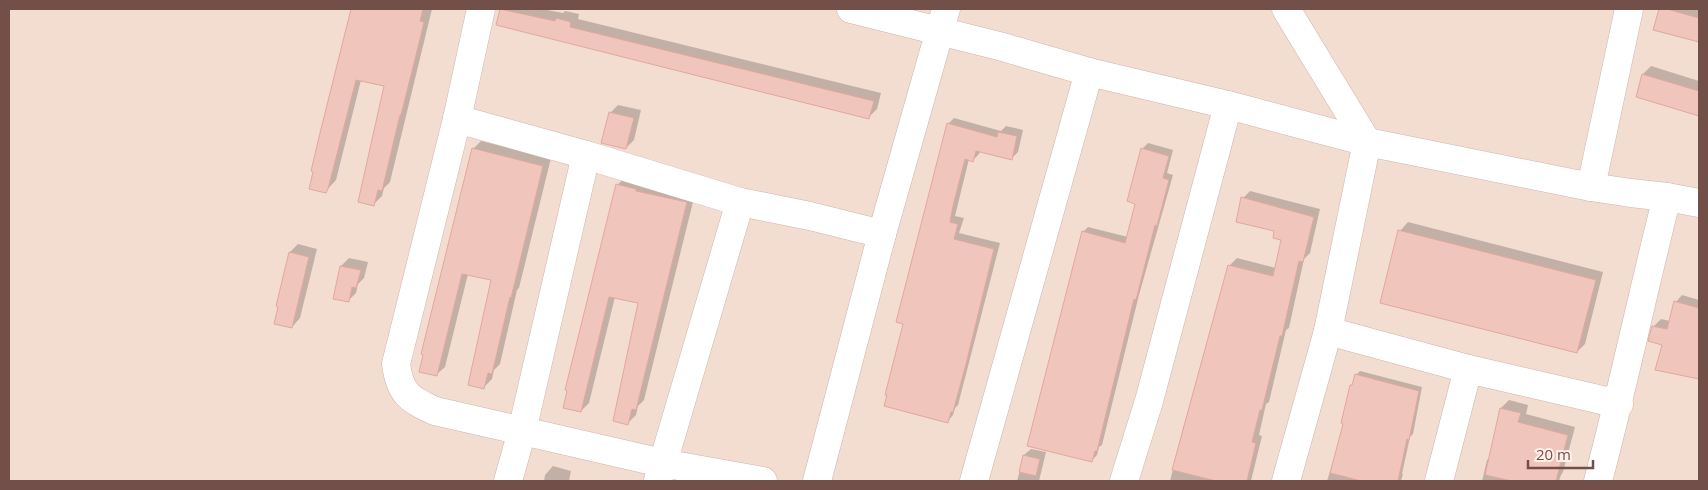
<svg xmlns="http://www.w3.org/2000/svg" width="1708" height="490" font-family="'Open Sans',sans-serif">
	<rect width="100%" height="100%" fill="#fcede3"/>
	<rect fill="#f3ddd1" x="9" y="9" width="1690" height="472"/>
	<g fill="#0003">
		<path d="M352 9H432L390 182 384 188 382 196 374 204 385 85 361 80 336 180 325 192 321 133Z"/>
		<path d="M502 9H542L563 13 565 11 579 14 578 19 881 93 877 109 869 117 498 24Z"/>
		<path d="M1661 9H1699V41L1655 29Z"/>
		<path d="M1651 66 1699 81V115L1637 96 1643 74Z"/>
		<path d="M618 105 641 110 634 140 626 148 610 113Z"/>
		<path d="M954 118 1001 131 1006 126 1023 130 1018 152 1012 158 980 151 979 154 973 160 969 159 955 216 964 218 959 233 1000 243 958 405 955 408 953 415 947 422 904 323 948 124Z"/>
		<path d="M481 141 551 158 519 288 517 290 500 364 494 370 492 379 484 387 493 279 468 274 445 367 436 375 473 149Z"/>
		<path d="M1148 143 1173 150 1167 173 1173 175 1139 295 1102 445 1099 447 1097 455 1092 460 1083 232 1088 227 1128 237 1137 203 1128 200 1143 148Z"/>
		<path d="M626 177 695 194 644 400 638 406 636 415 628 423 640 302 615 297 589 403 581 411 617 185Z"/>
		<path d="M1250 191 1320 209 1310 253 1304 259 1289 328 1286 330 1269 402 1266 404 1259 435 1262 436 1251 481H1170L1184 425 1230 265 1237 258 1276 268 1282 239 1243 198Z"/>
		<path d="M1408 222 1603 272 1585 344 1577 352 1400 231Z"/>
		<path d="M298 244 317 249 300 318 292 327 280 306 290 252Z"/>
		<path d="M349 258 368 262 364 278 358 284 356 293 348 301 334 298 341 266Z"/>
		<path d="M1682 295 1699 300V379L1671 371 1663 344 1653 327 1661 319 1670 321 1675 303Z"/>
		<path d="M1360 371 1422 387 1413 434 1410 437 1402 474H1403L1401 481H1327L1345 423 1352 385 1354 383 1356 375Z"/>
		<path d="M1509 400 1528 405 1526 414 1575 427 1563 472 1561 475 1559 481H1482L1487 460 1490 458 1501 408Z"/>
		<path d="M1031 449 1046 452 1039 481H1017L1024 455Z"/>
		<path d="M553 466 571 471 569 481H544L545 475Z"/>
	</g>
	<g fill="#f0c5bb" stroke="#e3a79c">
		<path d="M351 9H423L420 21 424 22 420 39 401 115H400L382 191 378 190 374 206 358 202 384 86 356 80 328 189 326 193 309 189 313 172 311 171 320 133Z"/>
		<path d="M500 9 555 21 556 18 571 22 570 27 874 101 869 119 496 25Z"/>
		<path d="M1659 9H1667L1699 18V42L1653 30Z"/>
		<path d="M1642 74 1699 91V116L1636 97Z"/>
		<path d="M609 112 634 118 626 149 601 143Z"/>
		<path d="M947 123 997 137 998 132 1017 136 1012 160 976 151 973 162 965 159 953 206 950 222 958 224 954 239 994 249 966 364 953 412H951L948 423 884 406 887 395H885L903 324 896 322Z"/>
		<path d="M472 148 543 166 511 298 510 297 492 374 488 373 484 389 468 385 491 280 462 274 437 376 419 372 423 355 421 354Z"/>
		<path d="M1141 148 1169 156 1163 178 1169 180 1157 226 1155 225 1136 300 1134 299 1097 451H1095L1092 462 1027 446 1082 231 1125 243 1135 204 1127 201Z"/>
		<path d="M616 184 636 189V191L687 202 636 410 632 409 628 425 613 421 638 303 609 297 581 412 563 408 567 391 565 390Z"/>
		<path d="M1241 197 1314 217 1303 262 1299 261 1282 336H1280L1262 410H1260L1252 442 1256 443 1247 481H1216L1172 470 1228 265 1273 276 1281 240 1273 238 1274 231 1236 222Z"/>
		<path d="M1398 230 1596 280 1577 353 1380 303Z"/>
		<path d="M289 252 309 257 292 328 274 324 278 307 276 306Z"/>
		<path d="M340 266 361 270 356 288 352 287 349 302 333 299Z"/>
		<path d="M1674 301 1699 308V379L1655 370 1662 345 1648 341 1652 326 1667 329Z"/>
		<path d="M1355 374 1419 391 1409 440 1407 439 1398 481H1361L1330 473 1343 424 1341 423 1350 385H1352Z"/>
		<path d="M1500 408 1521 413 1518 422 1568 435 1556 481H1512L1485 475Z"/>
		<path d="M1023 455 1040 459 1036 476 1019 472Z"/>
	</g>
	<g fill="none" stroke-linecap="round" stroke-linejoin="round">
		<g stroke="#cfb4ad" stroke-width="29">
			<g id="minor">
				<path d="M851 9 999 46 1089 72 1228 105 1367 142 1591 187 1631 193 1667 197 1699 203"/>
				<path d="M457 119 481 9"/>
				<path d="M1591 187 1629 9"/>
				<path d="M740 202 586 155 457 119 396 364C400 394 409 399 435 411L662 463 763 481"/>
				<path d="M1328 331 1468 369 1619 404"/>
				<path d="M658 480 740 202 810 216 882 234"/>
				<path d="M508 481 522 431 586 155"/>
				<path d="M817 481 882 234 946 9"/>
				<path d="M974 481 1089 72"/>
				<path d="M1124 481 1149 401 1228 105"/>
				<path d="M1286 481 1328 331 1367 142 1286 9"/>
				<path d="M1439 481 1468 369"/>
				<path d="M1598 481C1623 387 1643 291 1667 197"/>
			</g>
		</g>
		<use href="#minor" stroke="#fff" stroke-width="28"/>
	</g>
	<rect width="1708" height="490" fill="none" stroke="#734f4a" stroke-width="20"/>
	<path d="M1528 460v8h65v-8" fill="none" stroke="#734f4a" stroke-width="2.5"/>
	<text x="1536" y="460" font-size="15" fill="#734f4a" stroke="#fff1e9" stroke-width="4" paint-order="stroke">20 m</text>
</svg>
